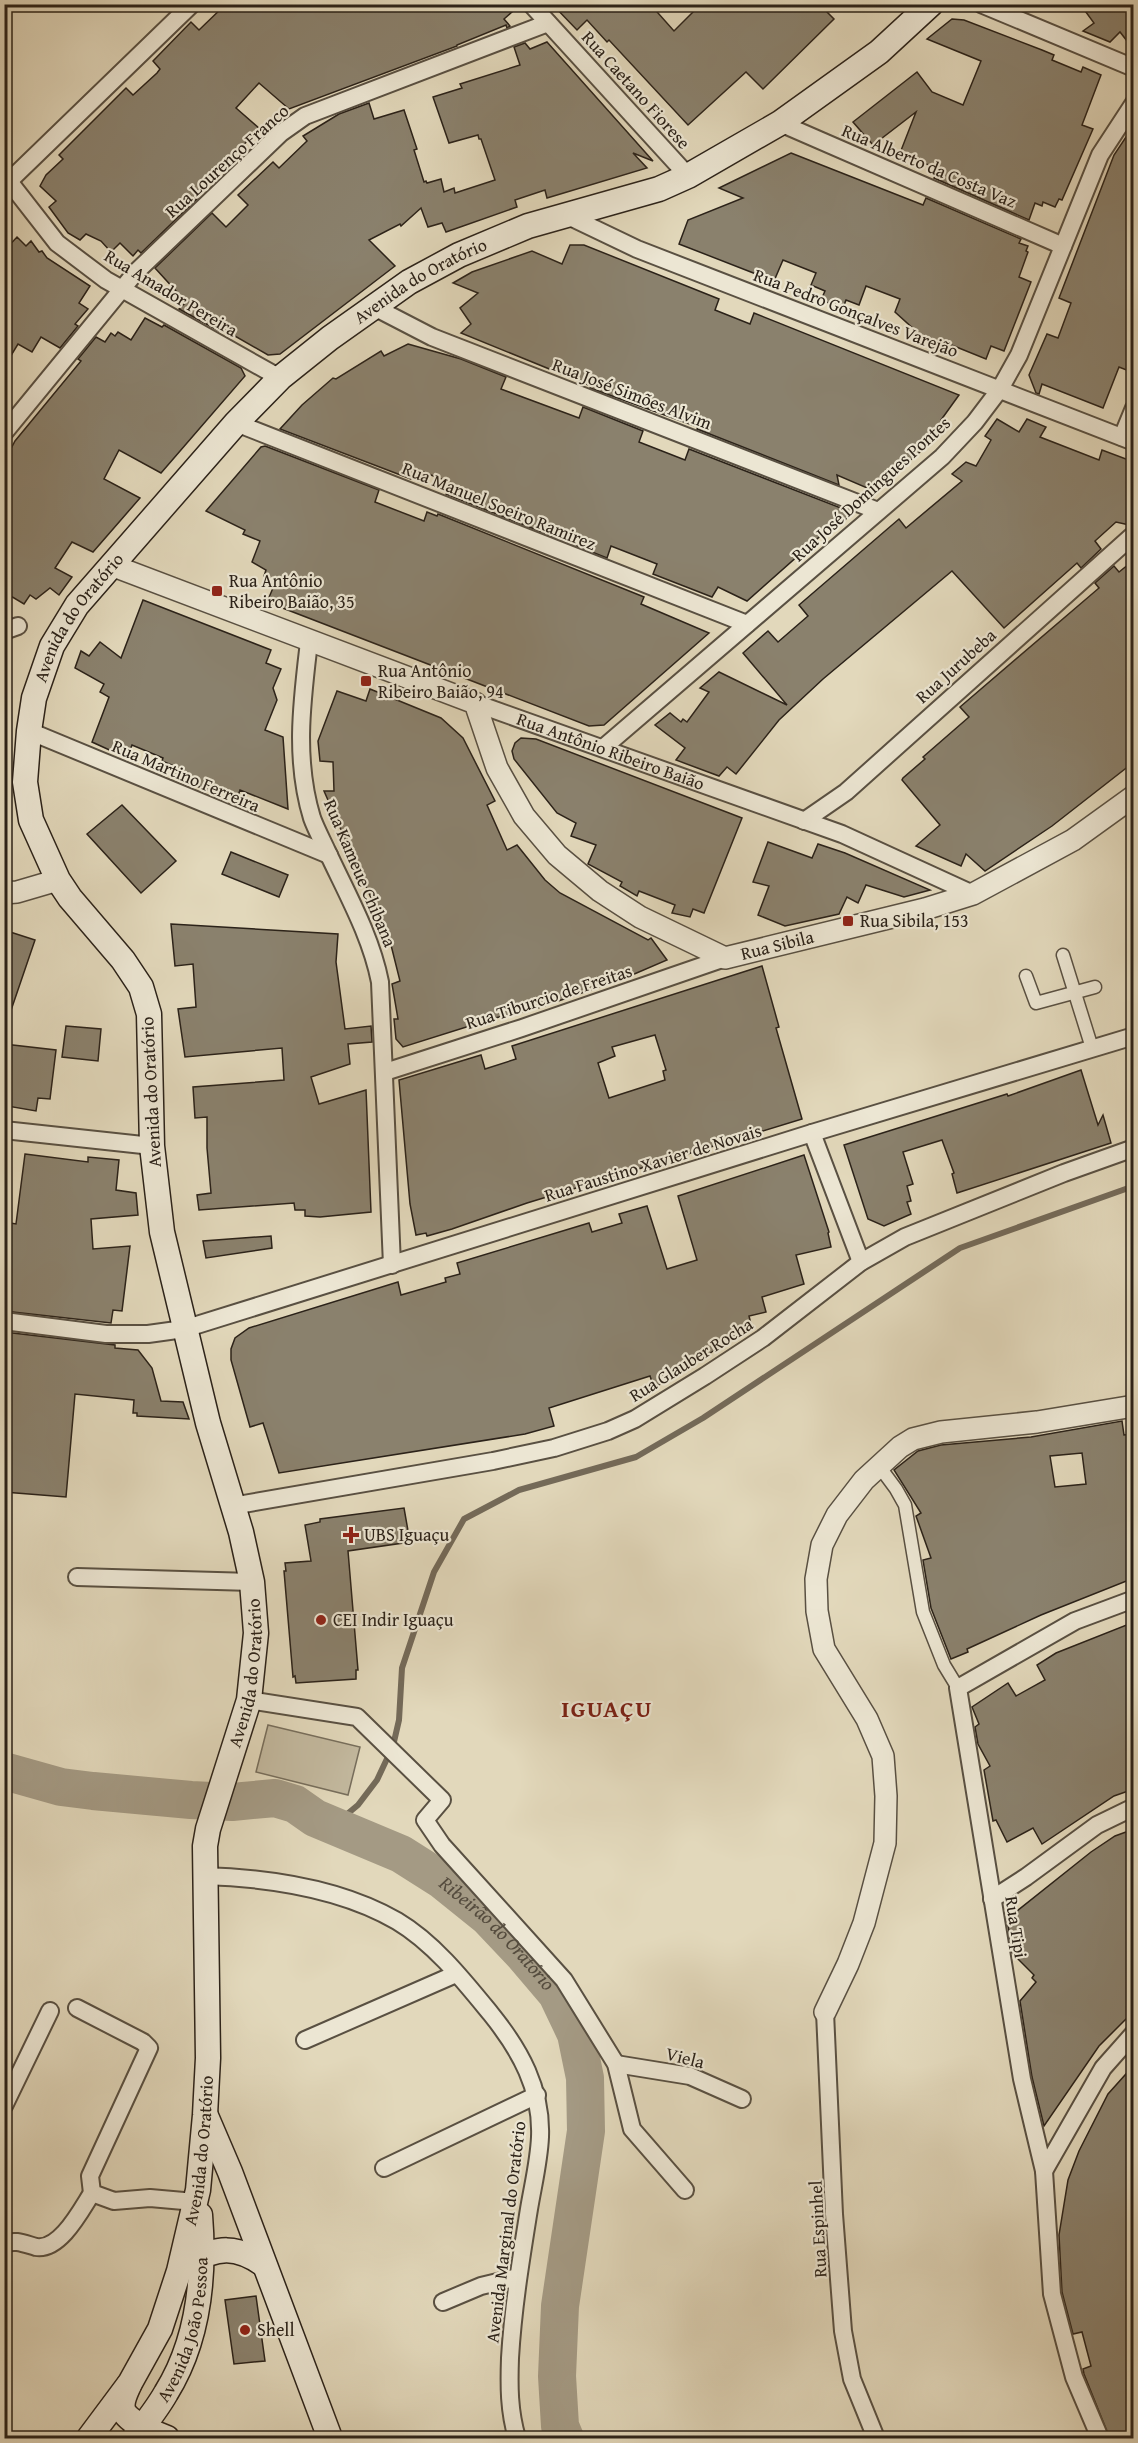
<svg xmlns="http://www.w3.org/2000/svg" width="1138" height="2443" font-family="'Gentium Book Plus',serif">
	<rect width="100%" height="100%" fill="#e2d8bb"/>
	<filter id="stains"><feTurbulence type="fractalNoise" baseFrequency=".00333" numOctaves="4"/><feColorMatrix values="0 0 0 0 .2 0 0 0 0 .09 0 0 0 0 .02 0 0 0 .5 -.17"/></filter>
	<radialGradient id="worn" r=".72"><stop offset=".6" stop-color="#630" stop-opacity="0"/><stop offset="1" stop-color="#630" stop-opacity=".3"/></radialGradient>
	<path fill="#c3b99f" stroke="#776e5c" stroke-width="1.5" d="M268 1725 360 1747 348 1795 256 1772Z"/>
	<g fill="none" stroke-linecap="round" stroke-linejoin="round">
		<path stroke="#746a59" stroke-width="6" d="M334 1825 358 1805 377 1780 393 1746 399 1720 402 1668 434 1572 464 1519 519 1490 636 1457 703 1418 960 1248 1134 1186"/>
		<path stroke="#a49a84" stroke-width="38" id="s1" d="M4 1771 61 1787 93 1791 191 1800 232 1802 275 1798 295 1804 315 1818 401 1854 442 1880 488 1917 523 1954 557 1994 576 2034 585 2078 586 2131 560 2306 557 2376 560 2426 565 2438"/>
	</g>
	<g fill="#8a816d" stroke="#2b2219" stroke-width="1.5" fill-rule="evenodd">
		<path d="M226 4H521L504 19 510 26 507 28 506 25 457 45V46L289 109 259 83 236 108 260 129 212 175 194 194 198 198 141 253 138 250 133 256 120 243 111 252 101 241 86 234 80 240 68 233 49 207 56 201 40 186 46 175 63 159 59 155 126 88 133 95 157 73 160 69 153 61 191 22 199 30Z"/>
		<path d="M552 4H650L674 31 701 4H819L834 19 763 89 746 72 688 125 609 40 607 42 587 20 577 30Z"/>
		<path d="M1080 4H1134V50L1120 32 1110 42 1083 31 1094 23Z"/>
		<path d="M952 19 964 20 1042 50 1054 55 1052 60 1081 72 1083 67 1101 75 1082 125 1093 129 1062 200 1059 199 1055 207 1043 202 1042 206 1035 203 1029 220 934 178 938 169 900 153 916 112 873 145 853 122 917 72 932 92 963 105 981 61 927 39Z"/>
		<path d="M547 42 653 161 633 153 647 168 547 198 545 190 515 200 517 207 446 232 442 223 428 227 421 208 401 226 400 224 369 240 395 266 280 354 268 355 214 324 219 331 179 309 186 302 155 268 212 213 226 227 248 205 238 195 273 162 279 168 307 141 303 136 339 114 369 103 374 119 404 110 417 149 414 150 424 182 426 181 427 183 441 179 444 192 454 188 455 193 495 180 481 139H479L478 135 449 143 433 97 462 88 460 84 520 65 514 47 525 43 530 49Z"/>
		<path d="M1134 125V373L1119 367 1103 408 1042 384 1039 394 1036 393 1029 375 1047 334 1058 338 1071 303 1059 298 1114 155Z"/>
		<path d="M791 153 923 205 926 198 1021 239 1019 243 1028 246 1026 251 1028 252 1019 277 1031 282 1004 351 991 346 986 359 949 344 947 348 926 340 895 312 900 299 866 286 859 305 846 300 843 308 821 300 825 291 811 285 816 273 783 260 774 281 679 244 688 220 743 198 719 188Z"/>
		<path d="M17 237 26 246 31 241 39 252 42 251 47 258 90 286 79 303 88 309 75 324 78 326 60 348 41 337 32 352 18 344 4 367V251Z"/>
		<path d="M570 245H584L719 299 715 310 750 324 754 313 959 395 941 420 946 422 927 446 874 491 837 475 839 485 697 429 698 427 590 388 591 386 461 333 471 324 460 308 478 293 453 283 472 272 532 251 562 264Z"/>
		<path d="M145 318 162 327 164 325 241 368 245 376 161 473 119 450 104 479 140 498 93 552 72 542 55 568 72 577 59 595 50 588 36 599 30 595 24 604 4 592V462L15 441 81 361 78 359 96 337 105 342 111 333 115 336 118 332 131 340Z"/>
		<path d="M408 344 461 359 506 377 501 389 579 418 583 407 643 431 639 442 685 460 689 449 846 510 848 517 838 526 834 524 747 601 718 587 712 597 653 574 657 564 611 546 607 558 446 494 451 483 416 469 411 479 280 429 302 405 333 378 336 379 381 351 384 356Z"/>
		<path d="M997 419 1019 432 1027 419 1046 427 1040 437 1099 460 1102 450 1134 462V526L1116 522 1095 541 1101 549 1081 568 1077 563 1004 628 952 571 823 679 779 720 736 774 727 767 719 776 676 760 685 748 655 725 670 713 681 722 683 719 687 722 709 692 700 688 719 672 787 705 743 653 768 631 778 642 808 616 799 605 899 519 906 528 962 481 952 474 966 462 976 466 991 440 985 436Z"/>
		<path d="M265 446 379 490 375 502 424 521 427 512 437 516 438 514 644 597 641 604 709 633 604 725 589 726 267 602 276 581 264 576 266 570 252 562 260 541 243 534 245 530 206 511 261 447Z"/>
		<path d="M1134 560V762L1052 826 985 871 966 854 961 866 916 846 940 825 902 780 903 778 925 759 923 757 969 717 960 707 1099 588 1095 583 1114 566 1119 572Z"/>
		<path d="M143 600 271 650 266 663 281 669 273 688 277 700 265 730 283 737 288 809 240 790 238 796 209 784 207 790 170 776 174 766 162 761 163 758 132 745 127 758 92 742 109 697 100 692 104 684 75 668 81 651 89 656 100 642 121 658Z"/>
		<path d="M370 689 441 718 463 738 495 801 487 805 507 850 517 845 545 880 560 893 648 940 651 938 667 960 625 978 538 1008 495 1018 403 1047 396 1039 394 1019H398L392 984 400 981 390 941 324 791H334L333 762 320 761 318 741 337 691 366 701Z"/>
		<path d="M521 738 536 739 742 818 704 913 693 909 690 917 672 913 675 905 639 891 637 896 620 886 622 882 588 864 596 845 571 836 576 823 557 813 514 759 512 751 515 743Z"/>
		<path d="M122 805 176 861 141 893 87 834Z"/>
		<path d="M768 842 812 858 818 844 845 853 930 890 904 897 866 885 858 903 847 897 839 914 785 926 758 915 769 886 753 882Z"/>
		<path d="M231 852 288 875 279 897 222 874Z"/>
		<path d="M171 924 338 934 336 962 345 1029 371 1026 372 1042 348 1044 350 1064 311 1077 319 1104 366 1090 371 1212 320 1217 305 1216V1210H295L294 1203 199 1210 197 1195 211 1193 207 1148V1117L195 1118 193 1087 284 1080 282 1048 185 1057 178 1009 196 1007 193 964 175 966Z"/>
		<path d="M4 930 35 940 7 1022 4 1021Z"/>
		<path d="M762 966 779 1027 776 1028 802 1119 527 1203 452 1229 427 1236 426 1233 416 1235 410 1204 399 1080 481 1055 485 1069 516 1059 512 1046ZM655 1035 666 1070 663 1071 665 1080 609 1098 598 1063 615 1056 612 1047Z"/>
		<path d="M66 1026 101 1029 98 1061 62 1057Z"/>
		<path d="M4 1044 56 1050 50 1099 38 1098 36 1111 7 1106 9 1088 4 1087Z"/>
		<path d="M1081 1070 1098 1125 1103 1115 1111 1143 957 1193 952 1174 954 1173 942 1140 903 1152 913 1184 907 1186 911 1201 907 1202 911 1214 884 1226 868 1219 844 1145 1007 1094 1008 1096Z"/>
		<path d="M25 1154 88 1162V1157L119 1160 116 1190 136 1193 138 1215 91 1219 93 1249 130 1246 122 1311 113 1310 111 1323 4 1311V1222L16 1224Z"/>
		<path d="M804 1155 829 1232 828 1233 831 1247 796 1255 804 1284 762 1297 766 1312 749 1316 751 1324 709 1354 654 1388 650 1376 549 1408 554 1426 525 1434 279 1473 263 1423 250 1427 231 1360V1349L235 1338 249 1328 398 1282 401 1295 446 1282 445 1278 460 1274 457 1263 589 1223 592 1232 622 1223 619 1214 647 1206 667 1269 697 1260 678 1196Z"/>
		<path d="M271 1236 272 1248 206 1258 203 1241Z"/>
		<path d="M4 1332 115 1345V1348L138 1350 152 1368 161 1401 183 1402 189 1419 137 1416V1413H133L134 1400 75 1394 66 1497 4 1492Z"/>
		<path d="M1122 1421 1124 1435 1134 1434V1578L1041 1615 967 1649 968 1652 951 1659 931 1608 923 1560 931 1558 916 1516 921 1513 894 1470 918 1451 941 1445 1031 1437ZM1082 1453 1086 1484 1055 1487 1050 1456Z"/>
		<path d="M404 1508 410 1542 348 1551 358 1670H356V1679L296 1683 295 1676 293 1677 284 1571H286L285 1563 311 1561 305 1525 320 1522V1519Z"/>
		<path d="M1134 1622V1789L1114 1796 1042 1844 1033 1828 1007 1842 996 1820 993 1821 984 1770 990 1766 978 1744 975 1727 979 1724 972 1707 1008 1683 1016 1696 1045 1680 1037 1665 1056 1653Z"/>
		<path d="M1134 1829V2011L1099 2046 1044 2126 1032 2077 1020 2001 1036 1982 1032 1978 1034 1975 1012 1953 1007 1919 1091 1852 1115 1836Z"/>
		<path d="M1134 2065V2439H1110L1084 2374 1083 2369 1091 2366 1082 2332 1073 2334 1062 2292 1059 2235 1068 2180 1079 2151 1108 2094Z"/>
		<path d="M256 2296 265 2361 234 2364 225 2300Z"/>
	</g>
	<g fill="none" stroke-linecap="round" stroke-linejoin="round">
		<g stroke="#595042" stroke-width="15">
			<g id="pedestrian">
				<path d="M1063 955 1092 1048"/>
				<path d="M1026 976 1036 1003 1095 987"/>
				<path d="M879 1466 896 1489 905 1505 923 1612 944 1665 958 1688"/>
			</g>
		</g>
		<g stroke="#595042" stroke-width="20">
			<g id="minor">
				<path d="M531 4 688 176"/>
				<path d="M981 4 1134 68"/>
				<path d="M780 123 1063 246"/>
				<path d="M4 175 57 243 106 280 280 378"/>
				<path d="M4 186 192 4"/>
				<path d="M566 215 637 249 1134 442"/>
				<path d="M374 307 432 337 878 511"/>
				<path d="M236 423 747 624"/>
				<path d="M4 433 136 272 281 133 305 116 548 23"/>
				<path d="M1122 437 1134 408"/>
				<path d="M4 631 18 626"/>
				<path d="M309 642C302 701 294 759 312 818 316 829 322 840 327 851 347 894 371 936 380 982L392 1265"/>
				<path id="s2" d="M475 703 842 834 973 894"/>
				<path d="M29 731 329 855"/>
				<path d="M603 748 942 457 975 422 1000 389 1019 355 1100 155 1134 103"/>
				<path d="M804 821 846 792 1132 536"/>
				<path d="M385 1072 522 1028 725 958"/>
				<path d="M4 1130 152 1146"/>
				<path d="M812 1133 861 1262"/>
				<path d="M4 1321 106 1334H148L184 1329 812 1133 1134 1036"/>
				<path d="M232 1506 493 1461 554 1448 608 1431 635 1419 705 1376 763 1338 861 1262 905 1237 1064 1173 1134 1148"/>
				<path d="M77 1577 252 1582"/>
				<path d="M249 1700 357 1717 442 1800 425 1820 442 1845 564 1980 616 2064 632 2129 685 2190"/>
				<path d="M204 1876C269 1878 340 1888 397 1921 434 1943 464 1981 491 2014 520 2050 542 2089 540 2137 539 2161 533 2185 529 2209 521 2259 513 2307 510 2358 509 2386 509 2411 517 2438"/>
				<path d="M992 1899 1026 1877 1097 1825 1134 1807"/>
				<path d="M77 2008 143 2042 149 2048 90 2176 92 2193 114 2201 150 2198 195 2202"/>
				<path d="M825 2012 834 2214 843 2331 852 2379 876 2438"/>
				<path d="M305 2040 456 1974"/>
				<path d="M616 2064 690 2076 742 2099"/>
				<path d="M4 2106 50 2011"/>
				<path d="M384 2168 537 2095"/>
				<path d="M1044 2171 1103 2068 1134 2033"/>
				<path d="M4 2244C15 2239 25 2244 36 2247 60 2251 81 2210 92 2193"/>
				<path d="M443 2302 481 2286 518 2277"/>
				<path d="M1100 2438 1074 2377 1052 2294 1044 2171 1022 2079 958 1688 1075 1621 1134 1599"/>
			</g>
		</g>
		<g stroke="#595042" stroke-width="24">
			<g id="tertiary">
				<path id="s3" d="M111 565 475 703 497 768 524 816 557 855 600 891 640 917 725 958 925 909 973 894 1073 840 1134 796"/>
				<path d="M4 893 17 892 58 880"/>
				<path d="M825 2012 848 1964 864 1923 885 1843 886 1796 883 1756 867 1719 824 1649 817 1611 816 1579 822 1545 837 1515 864 1480 900 1447 913 1439 941 1432 1037 1422 1134 1406"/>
			</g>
		</g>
		<g stroke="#2b2219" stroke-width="27">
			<g id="secondary">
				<path d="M206 2116 230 2172 330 2438"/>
				<path d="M190 2263C217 2246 237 2246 263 2264"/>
				<path d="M129 2385C126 2392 121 2401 123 2409 125 2421 156 2434 167 2438"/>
				<path id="s4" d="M89 2438 130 2383 160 2329 179 2271 198 2190 205 2115 208 2058 205 1846 208 1829 249 1700 256 1633 252 1582 241 1532 208 1423 162 1232 152 1146 149 1014 141 987 123 960 70 898 58 880 31 820 25 782 29 731 34 698 52 646 77 605 236 423 280 378 330 338 409 282 459 255 528 226 659 189 688 176 780 123 879 52 931 4"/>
				<path id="s5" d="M134 2438C145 2424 157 2409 166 2393 199 2340 205 2276 200 2215"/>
			</g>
		</g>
		<use href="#pedestrian" stroke="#ece6d3" stroke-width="12"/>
		<use href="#minor" stroke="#ece6d3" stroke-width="16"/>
		<use href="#tertiary" stroke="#ece6d3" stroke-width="21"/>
		<use href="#secondary" stroke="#ece6d3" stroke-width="24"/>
	</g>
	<g fill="#8f2418" stroke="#ece6d3" stroke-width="2">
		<rect x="211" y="585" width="12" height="12" rx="3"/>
		<rect x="360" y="675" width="12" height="12" rx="3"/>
		<rect x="842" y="915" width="12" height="12" rx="3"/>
		<path d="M348 1526h6v6h6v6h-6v6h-6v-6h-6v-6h6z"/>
		<circle cx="321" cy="1620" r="6"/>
		<circle cx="245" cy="2330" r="6"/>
	</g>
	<g text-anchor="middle" stroke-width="4.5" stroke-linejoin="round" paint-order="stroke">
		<g font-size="18" fill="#2b2219" stroke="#ece6d3">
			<text transform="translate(636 90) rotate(48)" y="6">Rua Caetano Fiorese</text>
			<text transform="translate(227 161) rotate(-42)" y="6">Rua Lourenço Franco</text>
			<text transform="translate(929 166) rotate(23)" y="6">Rua Alberto da Costa Vaz</text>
			<text dy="6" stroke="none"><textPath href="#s4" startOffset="2402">Avenida do Oratório</textPath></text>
			<text transform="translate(171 293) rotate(31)" y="6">Rua Amador Pereira</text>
			<text transform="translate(856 313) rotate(21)" y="6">Rua Pedro Gonçalves Varejão</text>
			<text transform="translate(632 394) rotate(21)" y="6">Rua José Simões Alvim</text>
			<text transform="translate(871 489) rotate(-42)" y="6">Rua José Domingues Pontes</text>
			<text transform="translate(499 506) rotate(22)" y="6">Rua Manuel Soeiro Ramirez</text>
			<text dy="6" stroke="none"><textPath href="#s4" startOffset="1916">Avenida do Oratório</textPath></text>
			<text transform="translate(956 666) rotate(-42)" y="6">Rua Jurubeba</text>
			<text dy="6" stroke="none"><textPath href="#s2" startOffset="144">Rua Antônio Ribeiro Baião</textPath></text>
			<text transform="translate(186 776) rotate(23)" y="6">Rua Martino Ferreira</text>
			<text transform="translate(360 873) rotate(67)" y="6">Rua Kameue Chibana</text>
			<text dy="6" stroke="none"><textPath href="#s3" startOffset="816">Rua Sibila</textPath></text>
			<text transform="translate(549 997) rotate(-18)" y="6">Rua Tiburcio de Freitas</text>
			<text transform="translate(151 1092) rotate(-93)" y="6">Avenida do Oratório</text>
			<text transform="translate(653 1163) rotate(-17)" y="6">Rua Faustino Xavier de Novais</text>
			<text transform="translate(691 1360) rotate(-32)" y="6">Rua Glauber Rocha</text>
			<text dy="6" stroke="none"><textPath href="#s4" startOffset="798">Avenida do Oratório</textPath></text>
			<text transform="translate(1016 1927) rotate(81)" y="6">Rua Tipi</text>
			<text transform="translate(685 2058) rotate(14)" y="6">Viela</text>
			<text dy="6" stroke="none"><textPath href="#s4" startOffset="314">Avenida do Oratório</textPath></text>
			<text transform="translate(818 2229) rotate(-93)" y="6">Rua Espinhel</text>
			<text transform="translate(506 2232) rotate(-83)" y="6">Avenida Marginal do Oratório</text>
			<text dy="6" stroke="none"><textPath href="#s5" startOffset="122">Avenida João Pessoa</textPath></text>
		</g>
		<g font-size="18" fill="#2b2219" stroke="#ece6d3" text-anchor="start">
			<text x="229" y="587">Rua Antônio<tspan x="229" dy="21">Ribeiro Baião, 35</tspan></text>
			<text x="378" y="677">Rua Antônio<tspan x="378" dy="21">Ribeiro Baião, 94</tspan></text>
			<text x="860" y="927">Rua Sibila, 153</text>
			<text x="364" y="1541">UBS Iguaçu</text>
			<text x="333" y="1626">CEI Indir Iguaçu</text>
			<text x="257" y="2336">Shell</text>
		</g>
		<g font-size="20" font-style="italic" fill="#554c3e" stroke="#ece6d3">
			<text dy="7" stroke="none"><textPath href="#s1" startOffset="538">Ribeirão do Oratório</textPath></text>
		</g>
		<g font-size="24" font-weight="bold" letter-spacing="1.5" fill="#7a1f14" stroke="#ece6d3">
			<text x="607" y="1717">IGUAÇU</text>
		</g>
	</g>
	<rect width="1138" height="2443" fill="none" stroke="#e2d8bb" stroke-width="24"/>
	<rect x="6" y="6" width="1126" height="2431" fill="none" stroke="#2b2219" stroke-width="3"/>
	<rect x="12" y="12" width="1114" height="2419" fill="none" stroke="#2b2219" stroke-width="1.5"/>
	<rect width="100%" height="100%" filter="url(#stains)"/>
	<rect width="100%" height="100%" fill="url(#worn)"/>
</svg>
